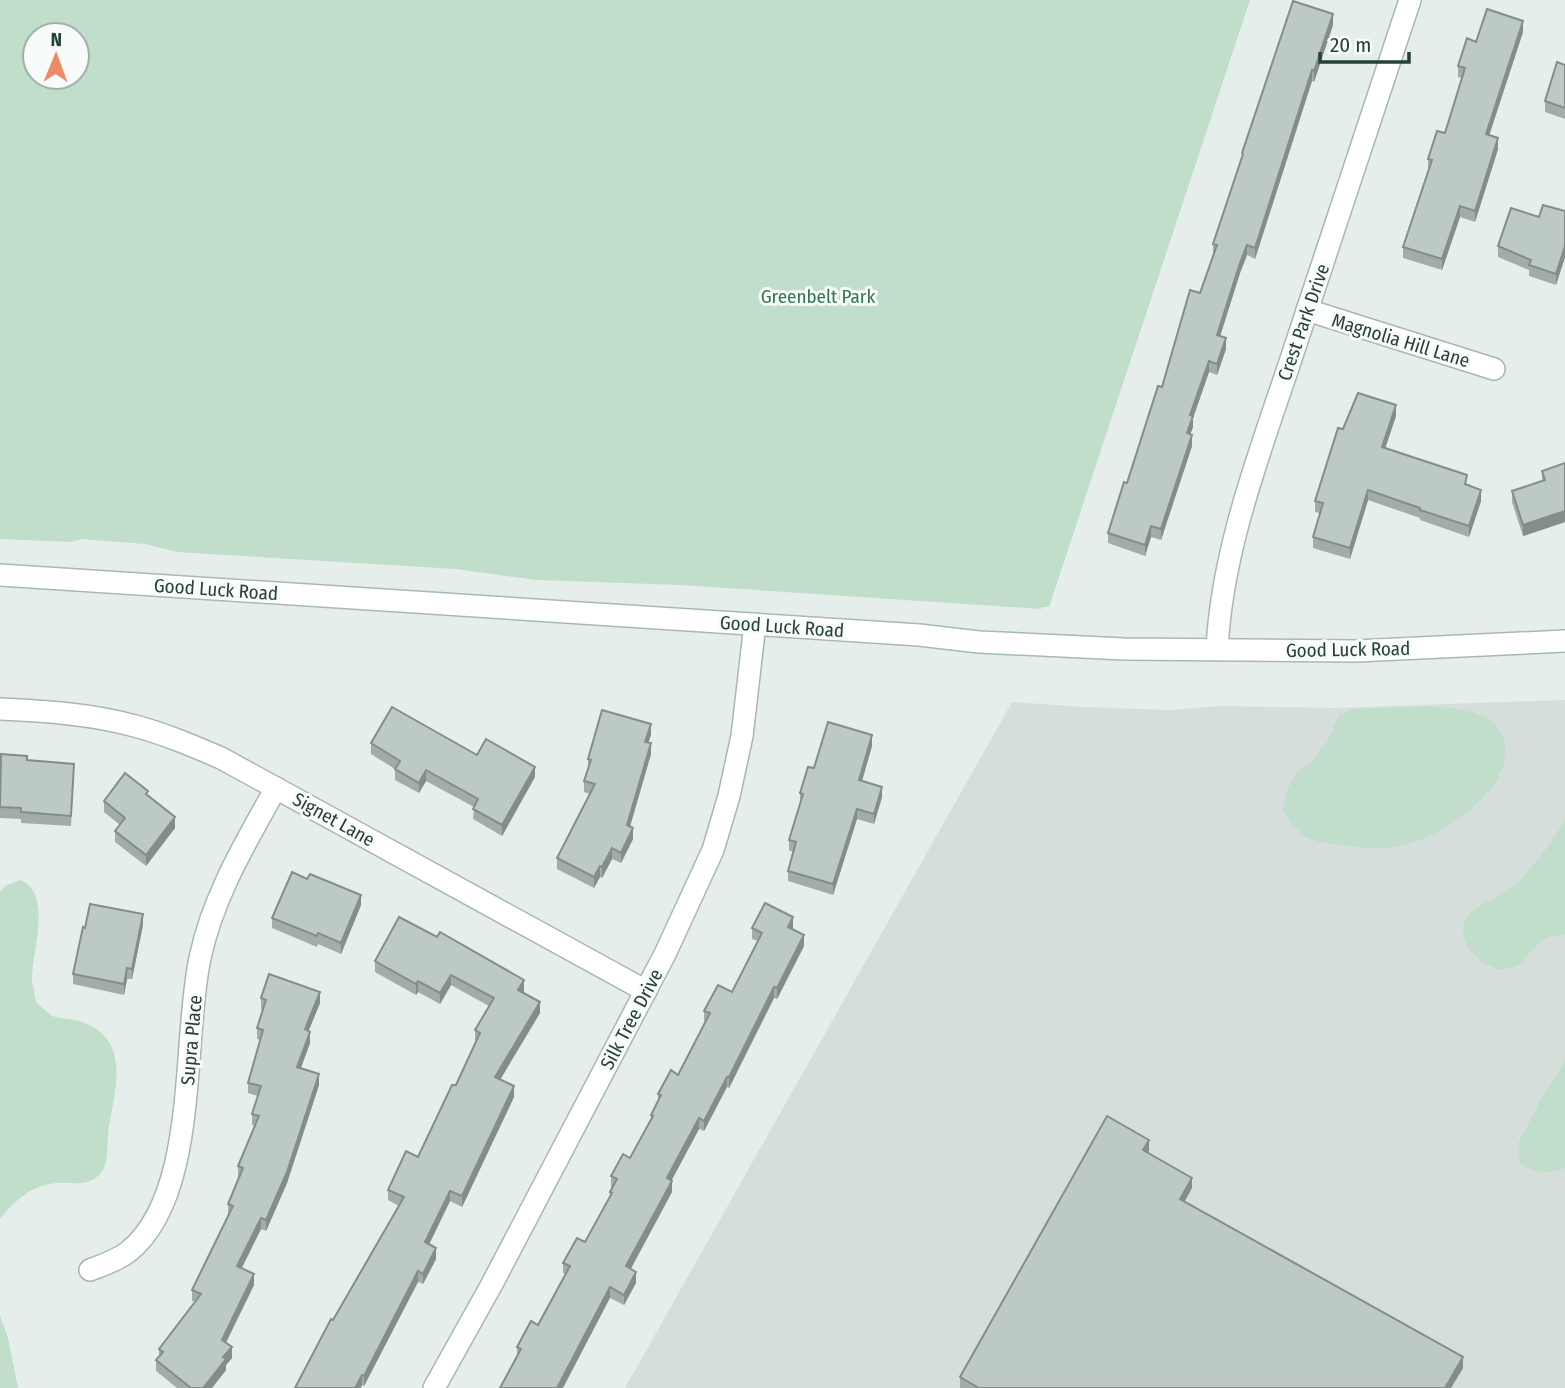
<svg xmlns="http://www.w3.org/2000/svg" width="1565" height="1388" font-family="'Fira Sans Condensed',sans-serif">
	<rect width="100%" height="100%" fill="#e6eeeb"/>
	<path fill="#d5deda" d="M1565 700V1388H625L1012 702 1082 707 1170 710 1221 706 1334 708Z"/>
	<g fill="#c1deca" fill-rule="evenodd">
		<path d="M0 0H1250L1049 607H1042L1041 609 680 585 536 580 456 569 177 552 145 544 81 539 71 542 0 539ZM35 35H77V77H35Z"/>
		<path d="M1411 707C1435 707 1461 706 1484 717 1495 722 1504 733 1505 745 1511 786 1456 825 1422 839 1399 849 1373 850 1349 846 1313 842 1303 842 1283 810L1287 790 1297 773 1310 762 1326 744 1339 715 1354 709Z"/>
		<path d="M1565 820V935C1526 934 1535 967 1503 969 1483 970 1456 943 1465 922 1473 904 1499 899 1512 887 1535 866 1549 846 1565 820Z"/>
		<path d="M20 880C54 893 31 954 32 980 33 987 35 995 36 1002 41 1006 47 1013 53 1016 61 1019 71 1019 79 1021 131 1037 116 1085 109 1126 106 1141 111 1166 98 1176 85 1187 72 1182 57 1183 32 1185 15 1200 0 1219V892L5 886Z"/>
		<path d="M1565 1061V1168C1548 1175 1535 1173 1520 1163L1518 1144 1542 1097Z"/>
		<path d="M0 1316 8 1338 18 1388H0Z"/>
	</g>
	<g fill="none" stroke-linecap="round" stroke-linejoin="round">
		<g stroke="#a9b6b2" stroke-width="24">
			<g id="minor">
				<path d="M1307 310 1494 369"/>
				<path d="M1217 649C1222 550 1259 455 1290 362 1330 241 1370 121 1410 0"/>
				<path d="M0 709C45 711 91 714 135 726 165 734 193 746 221 758L646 991"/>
				<path d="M90 1270C103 1265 116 1261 128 1252 199 1196 182 1040 200 958 213 896 246 842 276 788"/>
				<path d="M434 1388 492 1284 665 954 713 850 729 796 742 736 755 624"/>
			</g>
		</g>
		<g stroke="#a5bab3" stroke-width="24">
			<path id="secondary" d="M0 575 919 635 979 642 1124 649 1356 651 1565 641"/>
		</g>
		<use href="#minor" stroke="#fff" stroke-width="21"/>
		<use href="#secondary" stroke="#fff" stroke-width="21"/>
	</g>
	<g fill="#a2ada9">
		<path d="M1333 25 1314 82 1312 81 1255 259 1247 255 1240 273 1220 336 1226 349 1217 375 1209 372 1193 418V427L1190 434 1192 446 1161 540 1151 537 1145 556 1108 543V533L1162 387 1200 293 1213 255V244L1242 160V153Z"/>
		<path d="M1523 32 1489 135 1498 149 1475 222 1460 217 1442 270 1403 258V247L1428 170V159L1445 133 1462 78 1458 77V66L1476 42Z"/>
		<path d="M1565 65V119L1545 112V101Z"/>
		<path d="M1565 211V257L1556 285 1529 276V270L1498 257V246L1539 217Z"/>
		<path d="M1396 416 1385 448 1467 485 1481 501 1469 537 1420 520V518L1368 500 1350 559 1313 548V537L1320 513 1315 512V501Z"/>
		<path d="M1565 463V522L1523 536 1512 502V491L1542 481V471Z"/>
		<path d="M651 735 648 742 651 754 630 827 633 839 621 863 612 859 602 878 600 877 594 888 557 869V858L590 794 584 792V781L588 769V759Z"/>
		<path d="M371 743 477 755 535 777 502 836 473 819 474 807 426 781 419 793 395 780V769L371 754Z"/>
		<path d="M872 746 862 781 882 797 874 824 857 819 833 895 788 881V871L793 852 789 850V840L800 803V793L814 768Z"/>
		<path d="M27 760 74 774 71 826 21 823V819L0 818V773Z"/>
		<path d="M148 796 175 828 146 866 115 842V831L120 825 104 812V801Z"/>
		<path d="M361 905 341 954 318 944 317 947 272 928V918Z"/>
		<path d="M399 917 524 991 523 993 540 1013 500 1080 514 1097 462 1207 450 1201 429 1244 436 1259 423 1284 418 1282 364 1386 362 1385 333 1320 399 1206 388 1200V1190L418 1157 456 1085 476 1042 475 1041V1030L489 1006 451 985 440 1004 418 992 416 995 375 972V961Z"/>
		<path d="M143 925 132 979H127L124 995 73 984V974L85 928Z"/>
		<path d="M752 928H793L792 929 804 946 777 999 774 998 729 1088 727 1087 704 1131 699 1129 671 1181 672 1192 631 1269 636 1283 624 1305 610 1298 517 1357V1347L538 1325 565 1274 563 1273V1263L585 1242 610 1198V1192L612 1188 611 1187V1176L630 1158 651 1120V1115L658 1101V1094L678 1075 706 1022 704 1021V1011L732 992 758 941 752 939Z"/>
		<path d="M261 998 320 1003 308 1031 310 1043 301 1068 319 1085 287 1183 266 1231 261 1229 242 1268 254 1285 226 1343 232 1358 226 1365V1370L212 1388H177L156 1371V1360L159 1357V1349L195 1302 192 1301V1290L229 1215H228V1204L239 1178 238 1177V1166L255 1126 252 1125V1114L258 1096 248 1093V1083L260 1040 257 1039V1028L263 1010 261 1009Z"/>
		<path d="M1149 1151 1148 1153 1192 1188 1184 1201 1463 1368 1451 1388H960V1377Z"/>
	</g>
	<g fill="#848d89">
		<path d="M1333 14V25L1314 82V71Z"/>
		<path d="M1523 21V32L1486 145V134Z"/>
		<path d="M1312 70V81L1255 259V248Z"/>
		<path d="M1498 138V149L1475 222V211Z"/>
		<path d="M1460 206V217L1442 270V259Z"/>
		<path d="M1247 245V255L1240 273 1217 346V335L1240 263Z"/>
		<path d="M1565 246V257L1556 285V274Z"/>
		<path d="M1226 338V349L1217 375V364Z"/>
		<path d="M1209 361V372L1193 418V427L1187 444V433L1190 415Z"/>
		<path d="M1396 405V416L1382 458V447Z"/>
		<path d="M1192 435V446L1161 540V529Z"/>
		<path d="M1368 490V500L1350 559V548Z"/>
		<path d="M1481 490V501L1469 537V526Z"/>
		<path d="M1565 511V522L1523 536V525Z"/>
		<path d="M1151 526V537L1145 556V545Z"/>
		<path d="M651 724V735L645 752V742Z"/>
		<path d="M872 735V746L859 791V780Z"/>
		<path d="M651 743V754L627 836V825Z"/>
		<path d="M535 767V777L502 836V825Z"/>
		<path d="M426 770V781L419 793V783Z"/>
		<path d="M882 787V797L874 824V814Z"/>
		<path d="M857 809V819L833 895V884Z"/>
		<path d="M175 817V828L146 866V855Z"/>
		<path d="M633 828V839L621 863V853Z"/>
		<path d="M612 848V859L602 878V867Z"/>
		<path d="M600 866V877L594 888V877Z"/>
		<path d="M361 895V905L341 954V943Z"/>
		<path d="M143 914V925L132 979V969Z"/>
		<path d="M793 917V928L788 938V927Z"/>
		<path d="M804 935V946L777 999V988Z"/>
		<path d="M127 968V979L124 995V984Z"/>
		<path d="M451 975V985L440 1004V993Z"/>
		<path d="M524 980V991L518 1001V990Z"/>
		<path d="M418 981V992L416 995V984Z"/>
		<path d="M774 987V998L729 1088V1077Z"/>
		<path d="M320 992V1003L305 1040V1029Z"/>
		<path d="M540 1002V1013L495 1088V1077Z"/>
		<path d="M310 1032V1043L297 1078V1067Z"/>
		<path d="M319 1074V1085L287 1183 266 1231V1220Z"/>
		<path d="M727 1077V1087L704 1131V1121Z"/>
		<path d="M514 1086V1097L462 1207V1196Z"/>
		<path d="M699 1118V1129L667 1189V1178Z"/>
		<path d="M1149 1140V1151L1143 1161V1150Z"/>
		<path d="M1192 1178V1188L1180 1210V1199Z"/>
		<path d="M672 1181V1192L626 1277V1266Z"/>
		<path d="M450 1191V1201L425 1253V1242Z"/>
		<path d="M261 1218V1229L237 1277V1266Z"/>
		<path d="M436 1248V1259L423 1284V1274Z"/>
		<path d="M418 1271V1282L364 1386V1376Z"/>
		<path d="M636 1272V1283L624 1305V1295Z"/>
		<path d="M254 1274V1285L222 1350V1340Z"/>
		<path d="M610 1287V1298L563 1388H557Z"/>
		<path d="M232 1347V1358L226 1365V1370L212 1388H203L223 1357Z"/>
		<path d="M1463 1357V1368L1451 1388H1445Z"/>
		<path d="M362 1375V1385L361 1388H355Z"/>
	</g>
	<g fill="#bcc9c4" stroke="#848d89" stroke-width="2">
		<path d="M1293 1 1333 14 1314 71 1312 70 1255 248 1247 245 1240 263 1217 335 1226 338 1217 364 1209 361 1190 415 1193 416 1187 433 1192 435 1161 529 1151 526 1145 545 1108 533 1124 482 1127 483 1158 386 1162 387 1190 290 1200 293 1217 245 1213 244 1243 154 1242 153Z"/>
		<path d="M1487 9 1523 21 1486 134 1498 138 1475 211 1460 206 1442 259 1403 247 1432 160 1428 159 1437 131 1445 133 1465 68 1458 66 1467 38 1476 42Z"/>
		<path d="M1557 62 1565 65V108L1545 101Z"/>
		<path d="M1543 205 1565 211V246L1556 274 1529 265 1531 260 1498 246 1511 208 1539 217Z"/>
		<path d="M1358 393 1396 405 1382 447 1467 475 1465 484 1481 490 1469 526 1420 510V508L1368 490 1350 548 1313 537 1323 503 1315 501 1331 450 1338 428 1343 429Z"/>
		<path d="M1565 463V511L1523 525 1512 491 1545 480 1542 471Z"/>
		<path d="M392 707 477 755 486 739 535 767 502 825 473 809 478 799 426 770 419 783 395 769 400 761 371 743Z"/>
		<path d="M602 710 651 724 645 742 651 743 627 825 633 828 621 853 612 848 602 867 600 866 594 877 557 858 595 784 584 781 591 760 588 759Z"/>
		<path d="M828 722 872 735 859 780 882 787 874 814 857 809 833 884 788 871 796 842 789 840 803 794 800 793 808 767 814 768Z"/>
		<path d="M1 754 27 756V760L74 764 71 816 21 812V808L0 807Z"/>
		<path d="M125 773 148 791 146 794 175 817 146 855 115 831 125 818 104 801Z"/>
		<path d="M292 872 307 879 310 874 361 895 341 943 318 933 317 936 272 918Z"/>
		<path d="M765 903 793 917 788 927 804 935 777 988 774 987 729 1077H727L704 1121 699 1118 667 1178 672 1181 626 1266 636 1272 624 1295 610 1287 557 1388H500L521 1349 517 1347 531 1321 538 1325 570 1266 563 1263 577 1238 585 1242 612 1193 610 1192 617 1179 611 1176 623 1154 630 1158 653 1116 651 1115 661 1095 658 1094 671 1070 678 1075 710 1013 704 1011 718 985 732 992 762 933 752 928Z"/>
		<path d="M90 904 143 914 132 969 127 968 124 984 73 974 83 927 85 928Z"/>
		<path d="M399 917 437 937 440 932 524 980 518 990 540 1002 495 1077 514 1086 462 1196 450 1191 425 1242 436 1248 423 1274 418 1271 364 1376 362 1375 355 1388H295L331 1319 333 1320 404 1197 388 1190 406 1151 418 1157 452 1085H456L480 1033 475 1030 494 998 451 975 440 993 418 981 416 984 375 961Z"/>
		<path d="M269 974 320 992 305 1029 310 1032 297 1067 319 1074 287 1172 266 1220 261 1218 237 1266 254 1274 222 1340 232 1347 223 1357 226 1359 203 1388H191L156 1360 163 1352 159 1349 201 1294 192 1290 233 1206 228 1204 243 1168 238 1166 259 1116 252 1114 261 1086 248 1083 263 1030 257 1028 266 1000 261 998Z"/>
		<path d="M1107 1116 1149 1140 1143 1150 1192 1178 1180 1199 1463 1357 1445 1388H979L960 1377Z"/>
	</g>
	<g text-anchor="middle" stroke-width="6" stroke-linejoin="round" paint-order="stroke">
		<g font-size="19" fill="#32754e" stroke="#f7fbf9">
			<text x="818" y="303">Greenbelt Park</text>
		</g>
		<g font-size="19" fill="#26403a" stroke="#f7fbf9">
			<text transform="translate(1303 322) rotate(-71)" y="7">Crest Park Drive</text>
			<text transform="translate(1401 340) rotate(17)" y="7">Magnolia Hill Lane</text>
			<text transform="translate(216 589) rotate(4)" y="7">Good Luck Road</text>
			<text transform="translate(782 626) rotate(4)" y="7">Good Luck Road</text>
			<text transform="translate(1348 649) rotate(-1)" y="7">Good Luck Road</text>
			<text transform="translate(334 819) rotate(29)" y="7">Signet Lane</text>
			<text transform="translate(631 1019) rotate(-62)" y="7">Silk Tree Drive</text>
			<text transform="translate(191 1040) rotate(-85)" y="7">Supra Place</text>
		</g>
	</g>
	<g transform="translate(56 56) rotate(1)"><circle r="33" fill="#f7fbf9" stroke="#a3b0ad" stroke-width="2"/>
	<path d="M0-5L12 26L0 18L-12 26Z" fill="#eb8b68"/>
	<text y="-10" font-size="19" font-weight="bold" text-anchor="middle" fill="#26403a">N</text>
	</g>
	<path d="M1320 52v10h89v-10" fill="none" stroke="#26403a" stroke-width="3.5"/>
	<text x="1330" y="52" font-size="21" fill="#26403a" stroke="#f7fbf9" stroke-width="5" paint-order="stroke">20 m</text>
</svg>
